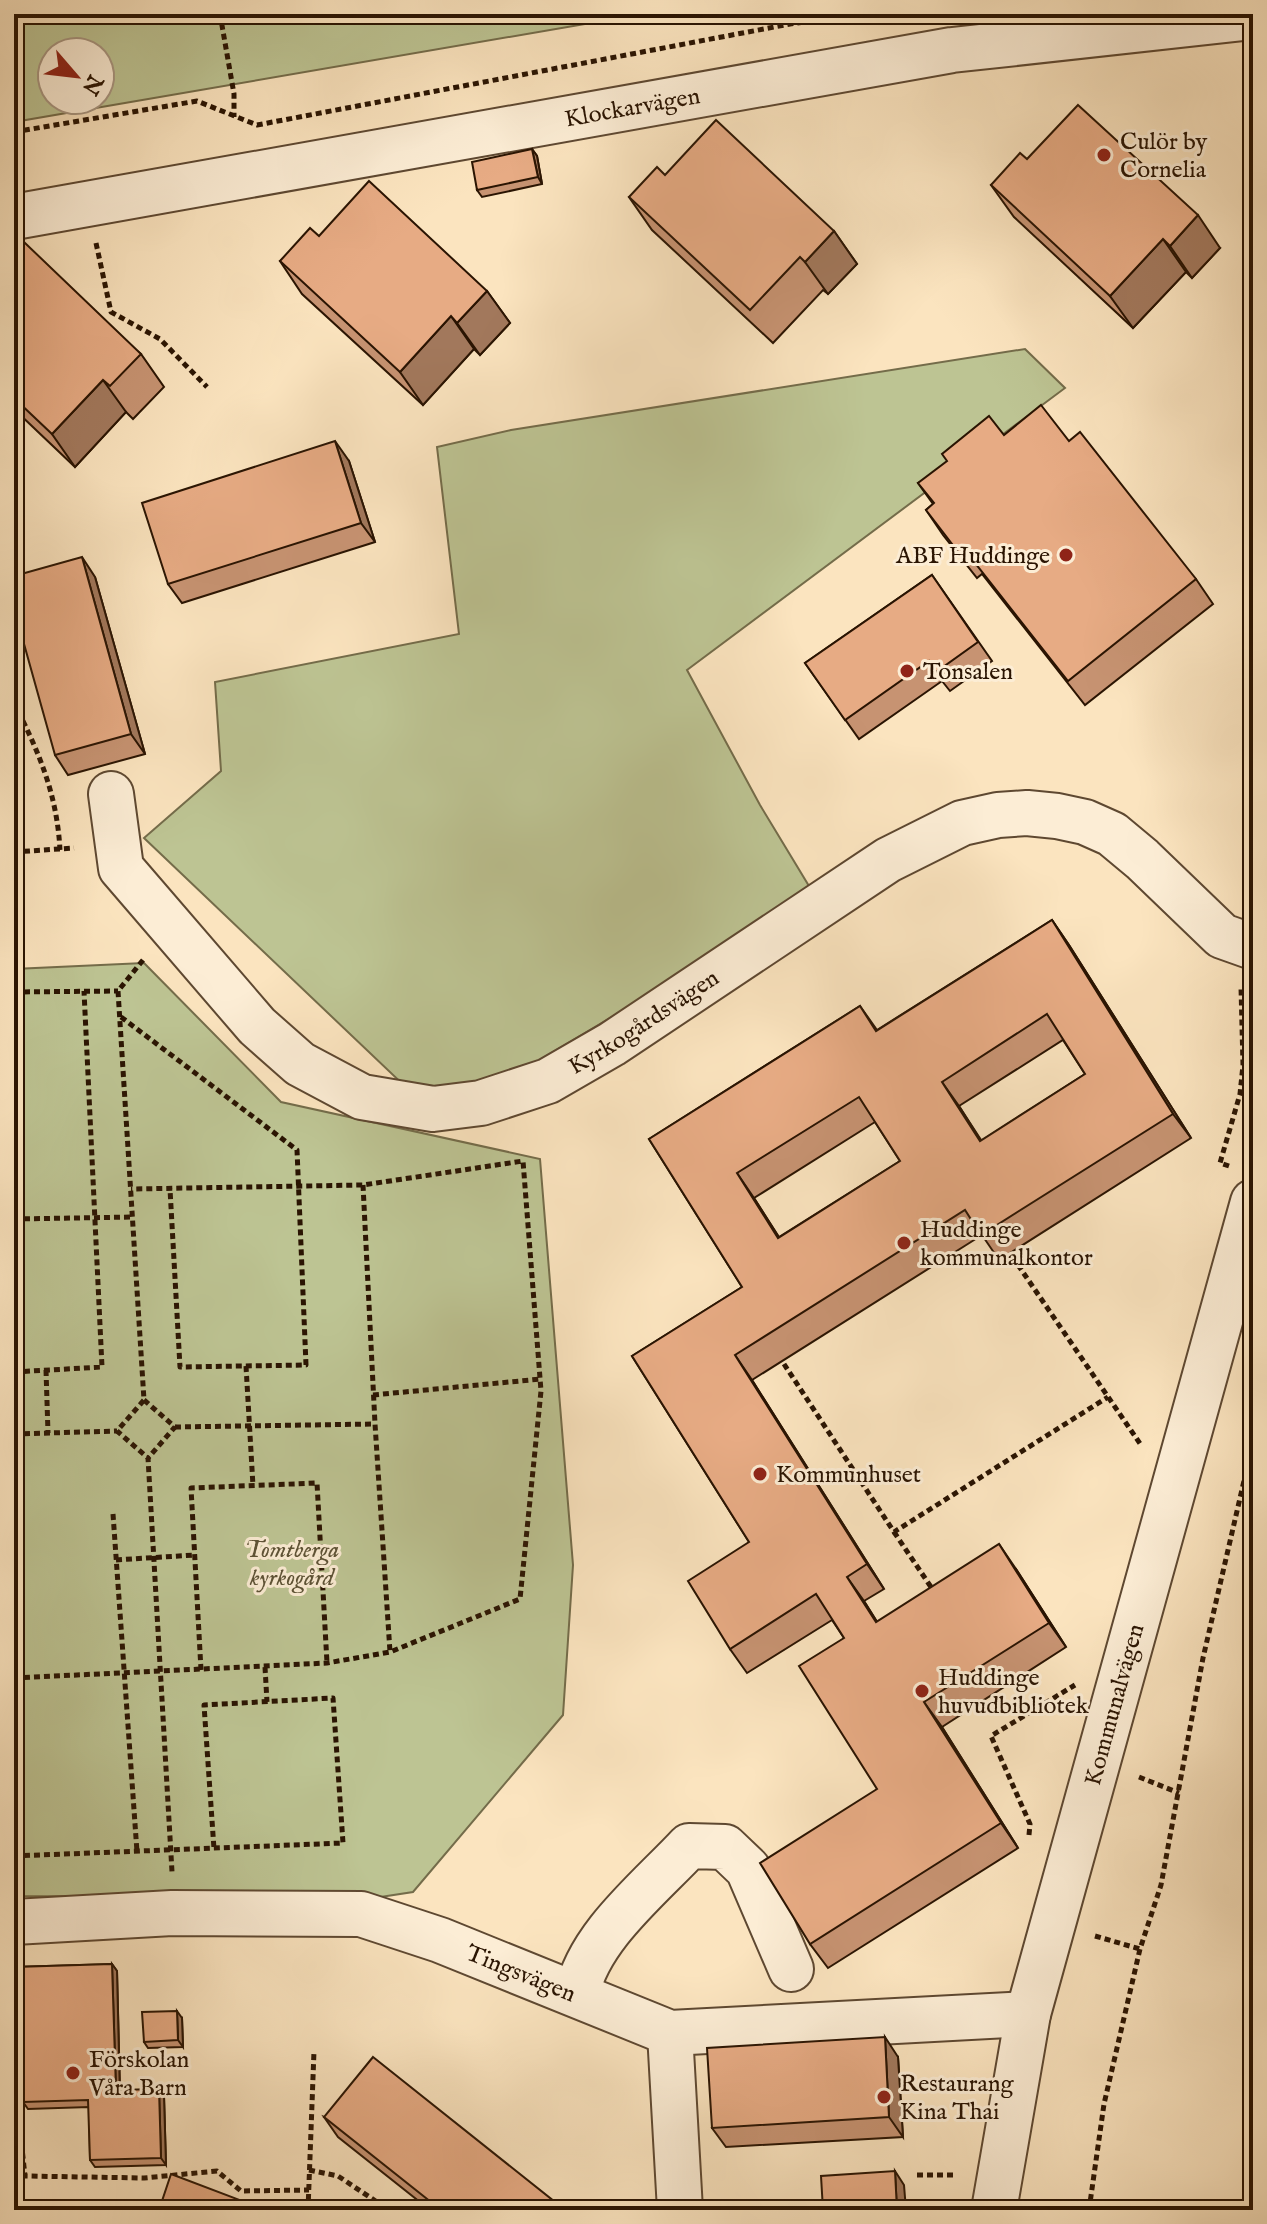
<svg xmlns="http://www.w3.org/2000/svg" width="1267" height="2224" font-family="'IM FELL English',serif">
	<rect width="100%" height="100%" fill="#fbe4bf"/>
	<filter id="stains"><feTurbulence type="fractalNoise" baseFrequency=".0025" numOctaves="4"/><feColorMatrix values="0 0 0 0 .2 0 0 0 0 .09 0 0 0 0 .02 0 0 0 .5 -.17"/></filter>
	<radialGradient id="worn" r=".72"><stop offset=".6" stop-color="#630" stop-opacity="0"/><stop offset="1" stop-color="#630" stop-opacity=".3"/></radialGradient>
	<g fill="#bdc493" stroke="#746c4a" stroke-width="2" fill-rule="evenodd">
		<path d="M14 14H643L14 122ZM52 52H100V100H52Z"/>
		<path d="M1025 349 1065 388 687 670 760 805 815 896 506 1080 412 1093 144 838 221 771 215 682 459 634 437 447 511 430Z"/>
		<path d="M144 963 281 1102 540 1159 573 1565 563 1715 413 1892 374 1898 14 1896V969Z"/>
	</g>
	<g fill="none" stroke-linecap="round" stroke-linejoin="round">
		<g stroke="#5e4831" stroke-width="48">
			<g id="minor">
				<path id="s1" d="M14 217 952 50 1253 17"/>
				<path id="s2" d="M111 794 121 868 257 1026 300 1064 362 1097 433 1109 481 1103 548 1081 612 1044 888 860 962 823 998 815 1027 813 1057 816 1085 822 1112 834 1142 859 1222 936 1253 947"/>
				<path id="s3" d="M14 1922 172 1913 361 1914 440 1940 670 2033 1028 2014"/>
				<path d="M577 1994C588 1937 650 1888 689 1846L725 1847 748 1869 791 1969"/>
				<path d="M670 2033 680 2210"/>
				<path id="s4" d="M994 2210 1028 2014 1253 1202"/>
			</g>
		</g>
		<g stroke="#2a1402" stroke-width="5" stroke-dasharray="6 4" stroke-linecap="butt">
			<path d="M220 14 234 94V117"/>
			<path d="M14 132 197 101 257 125 790 24 862 14"/>
			<path d="M96 243 111 312 160 339 207 387"/>
			<path d="M14 499 21 507V532L14 544"/>
			<path d="M14 703C39 752 57 794 60 850"/>
			<path d="M14 852 74 848"/>
			<path d="M143 960 118 991 144 1400 117 1431 148 1458 172 1872"/>
			<path d="M14 992 118 991"/>
			<path d="M121 1017 297 1150 306 1365 180 1367 170 1189"/>
			<path d="M1229 1166 1220 1163 1240 1094 1243 1065 1241 987"/>
			<path d="M363 1185 375 1424 390 1652"/>
			<path d="M14 1219 133 1217"/>
			<path d="M1018 1265 1141 1445"/>
			<path d="M784 1364 894 1532 1108 1397"/>
			<path d="M246 1366 253 1486"/>
			<path d="M46 1370 48 1433"/>
			<path d="M14 1372 102 1367 84 991"/>
			<path d="M373 1395 541 1379"/>
			<path d="M144 1400 175 1427 148 1458"/>
			<path d="M175 1427 374 1424"/>
			<path d="M14 1434 117 1431"/>
			<path d="M113 1514 137 1852"/>
			<path d="M894 1532 933 1590"/>
			<path d="M116 1560 194 1555"/>
			<path d="M265 1667 267 1702"/>
			<path d="M201 1670 191 1488 317 1483 327 1663"/>
			<path d="M14 1678 327 1663 390 1652 520 1599 541 1391 523 1161 363 1185 131 1189"/>
			<path d="M1139 1777 1179 1793"/>
			<path d="M1029 1835 1030 1824 991 1736 1075 1685"/>
			<path d="M14 1856 343 1843 333 1698 204 1705 214 1849"/>
			<path d="M1095 1936 1140 1949"/>
			<path d="M14 2115 19 2120 25 2176 144 2178 217 2171 241 2191 309 2190"/>
			<path d="M309 2170 338 2176 389 2210"/>
			<path d="M917 2175H956"/>
			<path d="M308 2210 314 2051"/>
			<path d="M1089 2210 1104 2104 1140 1949 1161 1885 1203 1658 1253 1442"/>
		</g>
		<use href="#minor" stroke="#fcedd5" stroke-width="44"/>
	</g>
	<g fill="#c79372" stroke="#2a1402" stroke-width="2" fill-rule="evenodd">
		<path d="M532 149 537 156 542 184 482 197 477 190Z"/>
		<path d="M1027 159 1220 248 1192 278 1186 272 1133 328 1014 217 991 185Z"/>
		<path d="M665 175 834 231 857 264 828 294 823 290 773 343 652 230 629 197Z"/>
		<path d="M319 236 487 291 510 323 480 355 474 349 423 405 302 294 280 261Z"/>
		<path d="M14 254 141 354 164 387 133 419 126 412 75 467 14 409Z"/>
		<path d="M1004 435 1069 441 1196 579 1213 604 1085 705 982 574 977 578 943 535 926 510 933 504 918 483Z"/>
		<path d="M349 461 375 542 182 603 168 584Z"/>
		<path d="M932 575 992 661 950 691 942 681 859 739 805 663Z"/>
		<path d="M95 577 145 754 68 775 55 755Z"/>
		<path d="M1052 920 1069 945 1191 1138 999 1260 982 1235 752 1380 884 1589 864 1601 877 1622 1016 1569 1066 1647 942 1727 1018 1848 828 1968 810 1944 877 1789 844 1638 832 1620 747 1673 730 1649 749 1542 632 1356 742 1287 649 1139 860 1006 877 1030ZM1063 1040 1085 1074 981 1141 959 1106ZM875 1122 900 1161 779 1237 754 1198Z"/>
		<path d="M112 1964 117 1971 120 2090 164 2096 166 2165 95 2167 90 2160 89 2107 28 2109 23 2102 22 2050 14 2051V1967Z"/>
		<path d="M182 2018 183 2047 148 2048 144 2042Z"/>
		<path d="M898 2057 903 2137 726 2147 712 2128Z"/>
		<path d="M324 2117 560 2210H430L338 2137Z"/>
	</g>
	<g fill="#a2785c" stroke="#2a1402" stroke-width="2">
		<path d="M532 149 537 156 542 184 538 177Z"/>
		<path d="M1198 215 1220 248 1192 278 1170 246Z"/>
		<path d="M834 231 857 264 828 294 805 262Z"/>
		<path d="M1163 239 1186 272 1133 328 1110 296Z"/>
		<path d="M487 291 510 323 480 355 457 323Z"/>
		<path d="M451 316 474 349 423 405 400 372Z"/>
		<path d="M103 380 126 412 75 467 52 434Z"/>
		<path d="M335 441 349 461 375 542 361 523Z"/>
		<path d="M82 557 95 577 145 754 131 734Z"/>
		<path d="M1052 920 1069 945 1191 1138 1173 1114Z"/>
		<path d="M942 1082 959 1106 998 1166 980 1141Z"/>
		<path d="M737 1173 754 1198 795 1263 778 1238Z"/>
		<path d="M735 1355 752 1380 884 1589 867 1564Z"/>
		<path d="M999 1544 1016 1569 1066 1647 1049 1623Z"/>
		<path d="M847 1577 864 1601 893 1647 876 1622Z"/>
		<path d="M924 1702 942 1727 1018 1848 1001 1823Z"/>
		<path d="M112 1964 117 1971 120 2097 116 2090Z"/>
		<path d="M177 2011 182 2018 183 2047 178 2040Z"/>
		<path d="M885 2037 898 2057 903 2137 889 2117Z"/>
		<path d="M159 2089 164 2096 166 2165 161 2158Z"/>
		<path d="M895 2171 904 2185 906 2210H897Z"/>
		<path d="M555 2202 560 2210H548Z"/>
	</g>
	<g fill="#e7ab84" stroke="#2a1402" stroke-width="2" fill-rule="evenodd">
		<path d="M1078 105 1198 215 1170 246 1163 239 1110 296 991 185 1020 153 1027 159Z"/>
		<path d="M716 120 834 231 805 262 800 257 750 310 629 197 657 167 665 175Z"/>
		<path d="M532 149 538 177 477 190 472 162Z"/>
		<path d="M369 181 487 291 457 323 451 316 400 372 280 261 310 228 319 236Z"/>
		<path d="M25 243 141 354 110 386 103 380 52 434 14 398V254Z"/>
		<path d="M1041 405 1069 441 1080 432 1196 579 1068 681 964 549 959 553 926 510 934 503 918 483 947 461 942 454 989 416 1004 435Z"/>
		<path d="M335 441 361 523 168 584 142 503Z"/>
		<path d="M82 557 131 734 55 755 14 608V576Z"/>
		<path d="M932 575 978 642 936 672 929 661 845 720 805 663Z"/>
		<path d="M1052 920 1173 1114 981 1235 965 1210 735 1355 867 1564 847 1577 876 1622 999 1544 1049 1623 924 1702 1001 1823 810 1944 760 1863 877 1789 799 1666 844 1638 816 1594 730 1649 688 1581 749 1542 632 1356 742 1287 649 1139 860 1006 876 1031ZM1047 1014 1085 1074 980 1141 942 1082ZM859 1097 900 1161 778 1238 737 1173Z"/>
		<path d="M112 1964 116 2090 159 2089 161 2158 90 2160 88 2100 23 2102 22 2043H14V1967Z"/>
		<path d="M177 2011 178 2040 144 2042 142 2012Z"/>
		<path d="M885 2037 889 2117 712 2128 707 2048Z"/>
		<path d="M373 2057 555 2202 548 2210H441L324 2117Z"/>
		<path d="M895 2171 897 2210H823L821 2176Z"/>
		<path d="M171 2174 266 2210H159Z"/>
	</g>
	<g fill="#8f2418" stroke="#fcedd5" stroke-width="3">
		<circle cx="1104" cy="155" r="8"/>
		<circle cx="1066" cy="555" r="8"/>
		<circle cx="907" cy="671" r="8"/>
		<circle cx="904" cy="1243" r="8"/>
		<circle cx="760" cy="1474" r="8"/>
		<circle cx="922" cy="1691" r="8"/>
		<circle cx="73" cy="2073" r="8"/>
		<circle cx="884" cy="2097" r="8"/>
	</g>
	<g text-anchor="middle" stroke-width="6" stroke-linejoin="round" paint-order="stroke">
		<g font-size="24" fill="#2a1402" stroke="#fcedd5">
			<text dy="8" stroke="none"><textPath href="#s1" startOffset="628">Klockarvägen</textPath></text>
			<text dy="8" stroke="none"><textPath href="#s2" startOffset="714">Kyrkogårdsvägen</textPath></text>
			<text dy="8" stroke="none"><textPath href="#s4" startOffset="520">Kommunalvägen</textPath></text>
			<text dy="8" stroke="none"><textPath href="#s3" startOffset="518">Tingsvägen</textPath></text>
		</g>
		<g font-size="24" fill="#2a1402" stroke="#fcedd5" text-anchor="start">
			<text x="1120" y="149">Culör by<tspan x="1120" dy="28">Cornelia</tspan></text>
			<text x="1050" y="563" text-anchor="end">ABF Huddinge</text>
			<text x="923" y="679">Tonsalen</text>
			<text x="920" y="1237">Huddinge<tspan x="920" dy="28">kommunalkontor</tspan></text>
			<text x="776" y="1482">Kommunhuset</text>
			<text x="938" y="1685">Huddinge<tspan x="938" dy="28">huvudbibliotek</tspan></text>
			<text x="89" y="2067">Förskolan<tspan x="89" dy="28">Våra Barn</tspan></text>
			<text x="900" y="2091">Restaurang<tspan x="900" dy="28">Kina Thai</tspan></text>
		</g>
		<g font-size="24" font-style="italic" fill="#5d5235" stroke="#fcedd5">
			<text x="292" y="1557">Tomtberga<tspan x="292" dy="28">kyrkogård</tspan></text>
		</g>
	</g>
	<rect width="1267" height="2224" fill="none" stroke="#fbe4bf" stroke-width="48"/>
	<rect x="16" y="16" width="1235" height="2192" fill="none" stroke="#2a1402" stroke-width="4"/>
	<rect x="24" y="24" width="1219" height="2176" fill="none" stroke="#2a1402" stroke-width="2"/>
	<g transform="translate(76 76) rotate(118)"><circle r="38" fill="#fcedd5" stroke="#a89681" stroke-width="2"/>
	<path d="M0-6L14 30L0 20L-14 30Z" fill="#8f2418"/>
	<text y="-12" font-size="22" font-weight="bold" text-anchor="middle" fill="#2a1402">N</text>
	</g>
	<rect width="100%" height="100%" filter="url(#stains)"/>
	<rect width="100%" height="100%" fill="url(#worn)"/>
</svg>
